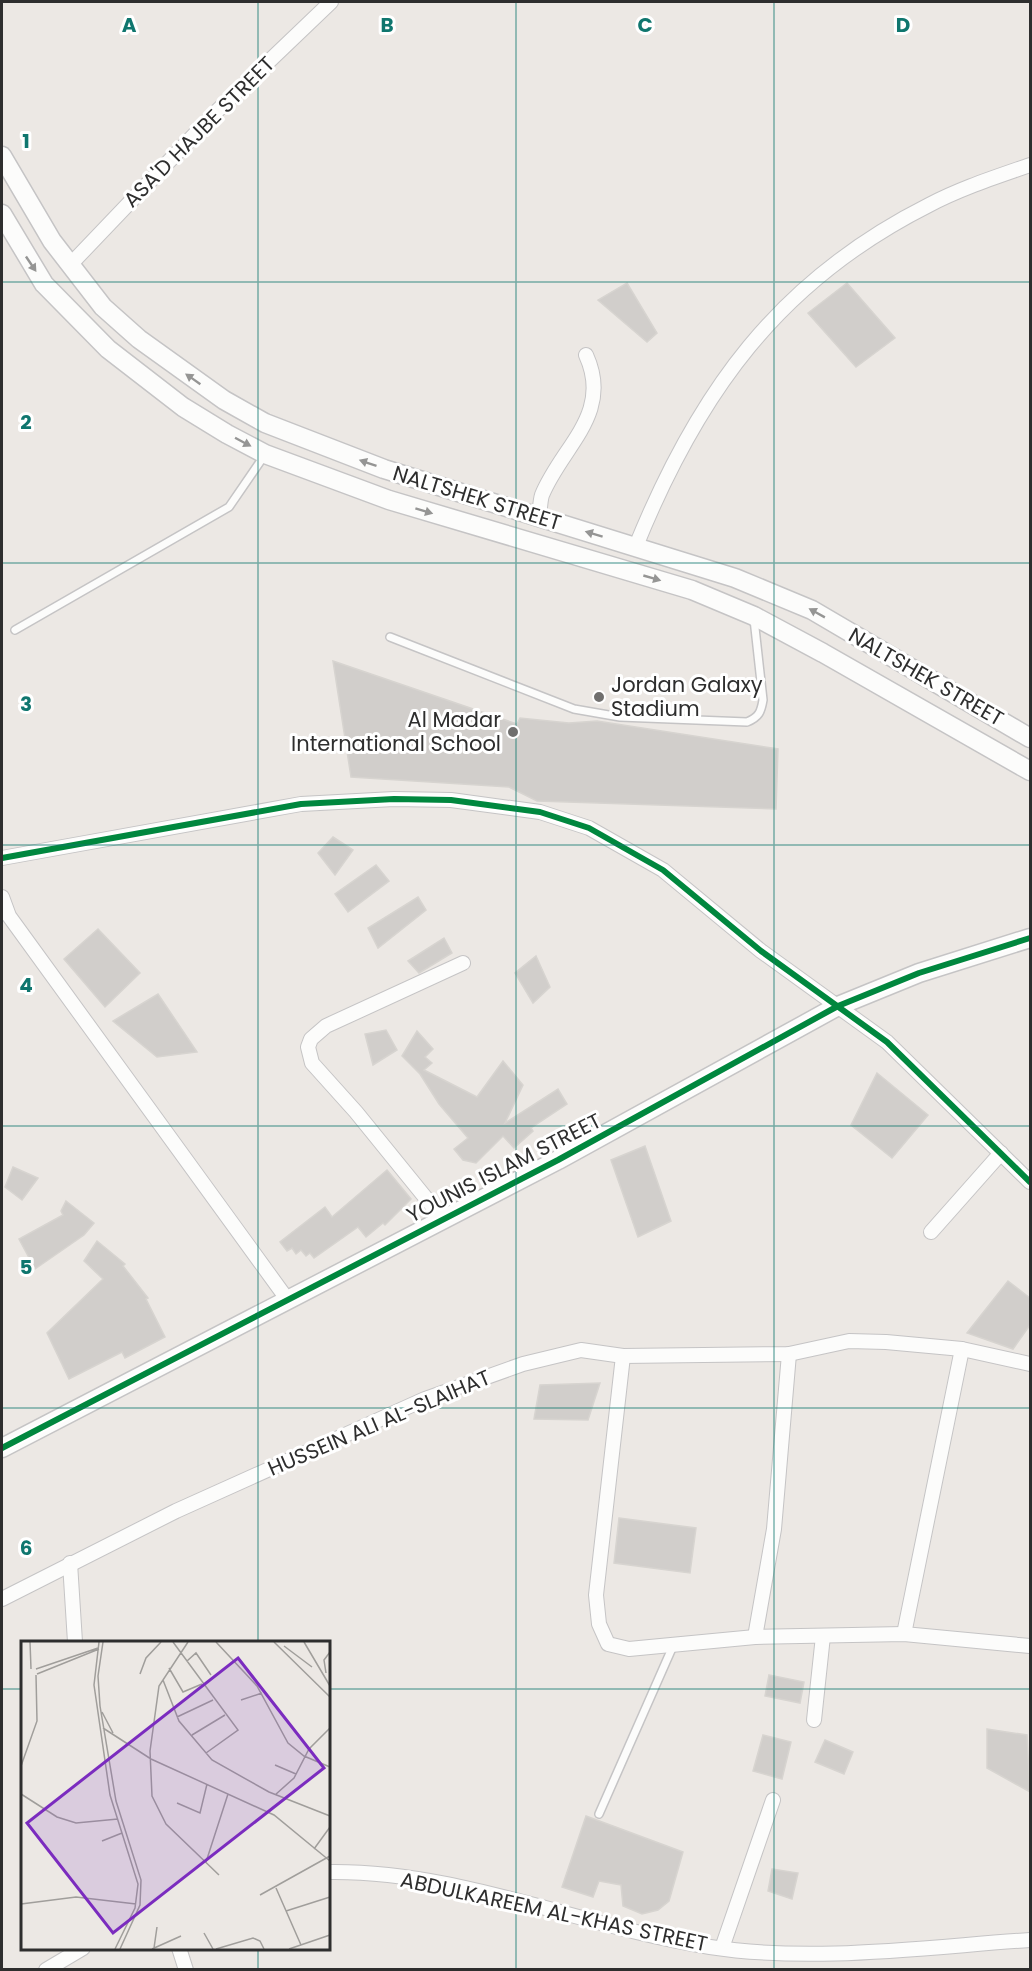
<svg xmlns="http://www.w3.org/2000/svg" width="1032" height="1971" font-family="Poppins,sans-serif">
	<rect width="100%" height="100%" fill="#ece8e4"/>
	<g fill="#d1cecb" stroke="#d7d4d0" stroke-width="1.5">
		<path d="M627 283 657 333 647 342 598 300Z"/>
		<path d="M847 283 895 338 856 367 808 313Z"/>
		<path d="M333 661 517 724 520 718 569 723 597 721 778 749 776 809 537 801 509 787 351 777Z"/>
		<path d="M333 837 353 850 335 875 318 853Z"/>
		<path d="M376 865 389 881 348 912 335 894Z"/>
		<path d="M418 897 426 910 378 948 368 928Z"/>
		<path d="M98 929 140 973 105 1007 64 959Z"/>
		<path d="M444 938 452 953 419 973 408 961Z"/>
		<path d="M536 956 550 987 533 1003 515 973Z"/>
		<path d="M158 994 197 1052 157 1057 113 1021Z"/>
		<path d="M386 1030 397 1050 373 1065 365 1034Z"/>
		<path d="M417 1031 433 1049 425 1057 432 1063 424 1070 477 1097 503 1061 523 1085 505 1123 558 1089 567 1104 531 1128 533 1131 514 1148 503 1136 476 1163 463 1160 454 1149 468 1138 439 1104 420 1074 402 1056Z"/>
		<path d="M877 1073 928 1115 892 1158 851 1125Z"/>
		<path d="M645 1146 671 1221 638 1237 611 1160Z"/>
		<path d="M13 1167 38 1178 22 1200 5 1187Z"/>
		<path d="M387 1170 411 1199 385 1225 383 1223 366 1237 358 1227 314 1258 310 1253 306 1256 301 1250 296 1254 292 1248 287 1251 280 1242 325 1207 332 1217Z"/>
		<path d="M66 1201 94 1223 84 1235 35 1269 19 1239 63 1215 61 1211Z"/>
		<path d="M97 1241 125 1264 123 1266 148 1298 146 1299 165 1337 125 1358 122 1352 69 1379 47 1333 103 1279 84 1261Z"/>
		<path d="M1008 1281 1030 1298V1325L1013 1349 967 1333Z"/>
		<path d="M600 1383 588 1420 534 1419 540 1385Z"/>
		<path d="M619 1518 696 1528 690 1573 614 1563Z"/>
		<path d="M769 1675 804 1682 800 1703 765 1696Z"/>
		<path d="M987 1729 1027 1735 1030 1792 987 1768Z"/>
		<path d="M763 1735 791 1742 782 1779 753 1771Z"/>
		<path d="M825 1740 853 1752 844 1774 815 1762Z"/>
		<path d="M586 1816 683 1852 669 1901 658 1910 642 1914 623 1906 621 1885 599 1881 593 1897 562 1887Z"/>
		<path d="M772 1869 798 1873 792 1899 768 1891Z"/>
	</g>
	<g fill="none" stroke-linecap="round" stroke-linejoin="round">
		<g stroke="#c5c4c5" stroke-width="10">
			<g id="lane">
				<path d="M15 630 229 507 264 456"/>
				<path d="M390 637 574 709 620 717 747 722C759 717 761 712 763 700L754 619"/>
				<path d="M599 1814 673 1646"/>
			</g>
		</g>
		<g stroke="#c5c4c5" stroke-width="16">
			<g id="street">
				<path d="M70 265 217 111 331 2"/>
				<path d="M539 518C540 511 540 501 542 495 562 446 613 414 586 355"/>
				<path d="M636 546C698 393 778 281 929 205 961 188 996 177 1030 165"/>
				<path d="M2 858 301 804 394 799 451 800 540 812 589 828 663 870 761 951 887 1042 1030 1182"/>
				<path d="M2 897 9 916 287 1299"/>
				<path d="M442 1218 356 1112 312 1063 308 1047 311 1039 326 1026 463 963"/>
				<path d="M931 1232 1001 1153"/>
				<path d="M623 1356 596 1595 599 1624 608 1644 629 1649 755 1637 904 1634 1030 1646"/>
				<path d="M70 1563 75 1642"/>
				<path d="M2 1599 176 1511 425 1399 523 1364 581 1350 623 1356 789 1354 849 1341 886 1342 962 1349 1030 1364"/>
				<path d="M904 1634 962 1349"/>
				<path d="M755 1637 774 1529 789 1354"/>
				<path d="M814 1720 823 1636"/>
				<path d="M328 1872C459 1870 582 1927 710 1947 813 1963 926 1947 1030 1940"/>
				<path d="M179 1948 186 1970"/>
				<path d="M722 1948 773 1800"/>
				<path d="M46 1970 83 1948"/>
			</g>
		</g>
		<g stroke="#c5c4c5" stroke-width="21">
			<g id="secondary">
				<path d="M2 156 52 241 103 307 139 339 224 400 265 423 384 469 735 578 812 610 1030 738"/>
				<path d="M2 214 44 284 108 349 183 407 227 434 265 454 389 500 692 590 754 616 823 653 1030 771"/>
				<path d="M2 1448 558 1160 838 1006 919 973 1030 938"/>
			</g>
		</g>
		<use href="#lane" stroke="#fcfcfb" stroke-width="7"/>
		<use href="#street" stroke="#fcfcfb" stroke-width="14"/>
		<use href="#secondary" stroke="#fcfcfb" stroke-width="18"/>
		<g stroke="#fff" stroke-width="10">
			<g id="cycleway">
				<path d="M2 858 301 804 394 799 451 800 540 812 589 828 663 870 761 951 887 1042 1030 1182"/>
				<path d="M2 1448 558 1160 838 1006 919 973 1030 938"/>
			</g>
		</g>
		<use href="#cycleway" stroke="#00873e" stroke-width="6"/>
	</g>
	<defs><path id="oneway-solid" d="M-6-.8H1V-3.2L6.5 0L1 3.2V.8H-6Z" transform="scale(1.5)"/></defs>
	<g fill="#959594">
		<use href="#oneway-solid" transform="translate(31 264) rotate(56)"/>
		<use href="#oneway-solid" transform="translate(193 379) rotate(-145)"/>
		<use href="#oneway-solid" transform="translate(243 442) rotate(28)"/>
		<use href="#oneway-solid" transform="translate(368 463) rotate(-161)"/>
		<use href="#oneway-solid" transform="translate(424 511) rotate(17)"/>
		<use href="#oneway-solid" transform="translate(594 534) rotate(-163)"/>
		<use href="#oneway-solid" transform="translate(652 578) rotate(16)"/>
		<use href="#oneway-solid" transform="translate(817 613) rotate(-151)"/>
	</g>
	<path fill="none" stroke="#0f766e" stroke-width="1.5" stroke-opacity="0.55" d="M258 2V1642M516 2V1970M774 2V1970M2 282H1030M2 563H1030M2 845H1030M2 1126H1030M2 1408H1030M2 1689H22M328 1689H1030M258 1948V1970"/>
	<g fill="#706f6e" stroke="#fff" stroke-width="2">
		<circle cx="599" cy="697" r="6"/>
		<circle cx="513" cy="732" r="6"/>
	</g>
	<g text-anchor="middle" stroke-width="6" stroke-linejoin="round" paint-order="stroke">
		<g font-size="21" fill="#2e2e2e" stroke="#fff">
			<text transform="translate(199 132) rotate(-45)" y="7">ASA'D HAJBE STREET</text>
			<text transform="translate(477 498) rotate(17)" y="7">NALTSHEK STREET</text>
			<text transform="translate(926 677) rotate(30)" y="7">NALTSHEK STREET</text>
			<text transform="translate(504 1168) rotate(-27)" y="7">YOUNIS ISLAM STREET</text>
			<text transform="translate(379 1423) rotate(-23)" y="7">HUSSEIN ALI AL-SLAIHAT</text>
			<text transform="translate(554 1912) rotate(12)" y="7">ABDULKAREEM AL-KHAS STREET</text>
		</g>
		<g font-size="21" fill="#2e2e2e" stroke="#fff" text-anchor="start">
			<text x="611" y="692">Jordan Galaxy<tspan x="611" dy="24">Stadium</tspan></text>
			<text x="501" y="727" text-anchor="end">Al Madar<tspan x="501" dy="24">International School</tspan></text>
		</g>
	</g>
	<g transform="translate(21 1641)">
		<rect width="309" height="309" fill="#ece8e4"/>
		<path fill="none" stroke="#a09e9b" stroke-width="1.5" d="M9 1 10 28M78 1 73 44 89 154 117 243 114 267 94 308M82 1 77 35 79 65 95 160 120 239 119 264 99 308M152 1 217 89 185 112M167 1 138 45 129 110 131 155 145 183 198 234M195 1 236 45 267 102 283 115 309 126M253 1 309 56M283 1 309 45M263 5 291 26M166 20 175 12 190 34M148 27 162 51 181 43M15 28 77 7M305 32 303 19 309 11M16 33 78 8M119 33 125 17 140 1M142 39 158 80 191 119 248 151 309 175M220 59 241 52M81 71 92 92M156 76 192 59M82 87 130 118 253 174 309 220M171 94 204 74M254 124 275 133M0 125 16 80 15 34M0 153 36 176 55 182 97 178M254 154 273 137 288 108 309 87M156 162 179 172 186 143M81 200 101 192M293 208 309 186M185 221 207 153M255 247 280 304M239 254 309 215M0 263 55 256 115 263M265 270 309 256M183 292 192 308M133 307 136 286M131 308 160 295M195 308 232 297 239 300 243 308M268 308 309 294"/>
		<path fill="#7b2cbf" fill-opacity="0.15" stroke="#7b2cbf" stroke-width="3" d="M217 17 303 127 92 292 6 182Z"/>
		<rect width="309" height="309" fill="none" stroke="#2e2e2e" stroke-width="3"/>
	</g>
	<g font-size="20" text-anchor="middle" font-weight="bold" fill="#0f766e" stroke="#fff" stroke-width="6" stroke-linejoin="round" paint-order="stroke">
		<text x="129" y="32">A</text>
		<text x="387" y="32">B</text>
		<text x="645" y="32">C</text>
		<text x="903" y="32">D</text>
		<text x="26" y="148">1</text>
		<text x="26" y="429">2</text>
		<text x="26" y="711">3</text>
		<text x="26" y="992">4</text>
		<text x="26" y="1274">5</text>
		<text x="26" y="1555">6</text>
	</g>
	<rect width="1032" height="1971" fill="none" stroke="#2e2e2e" stroke-width="6"/>
</svg>
